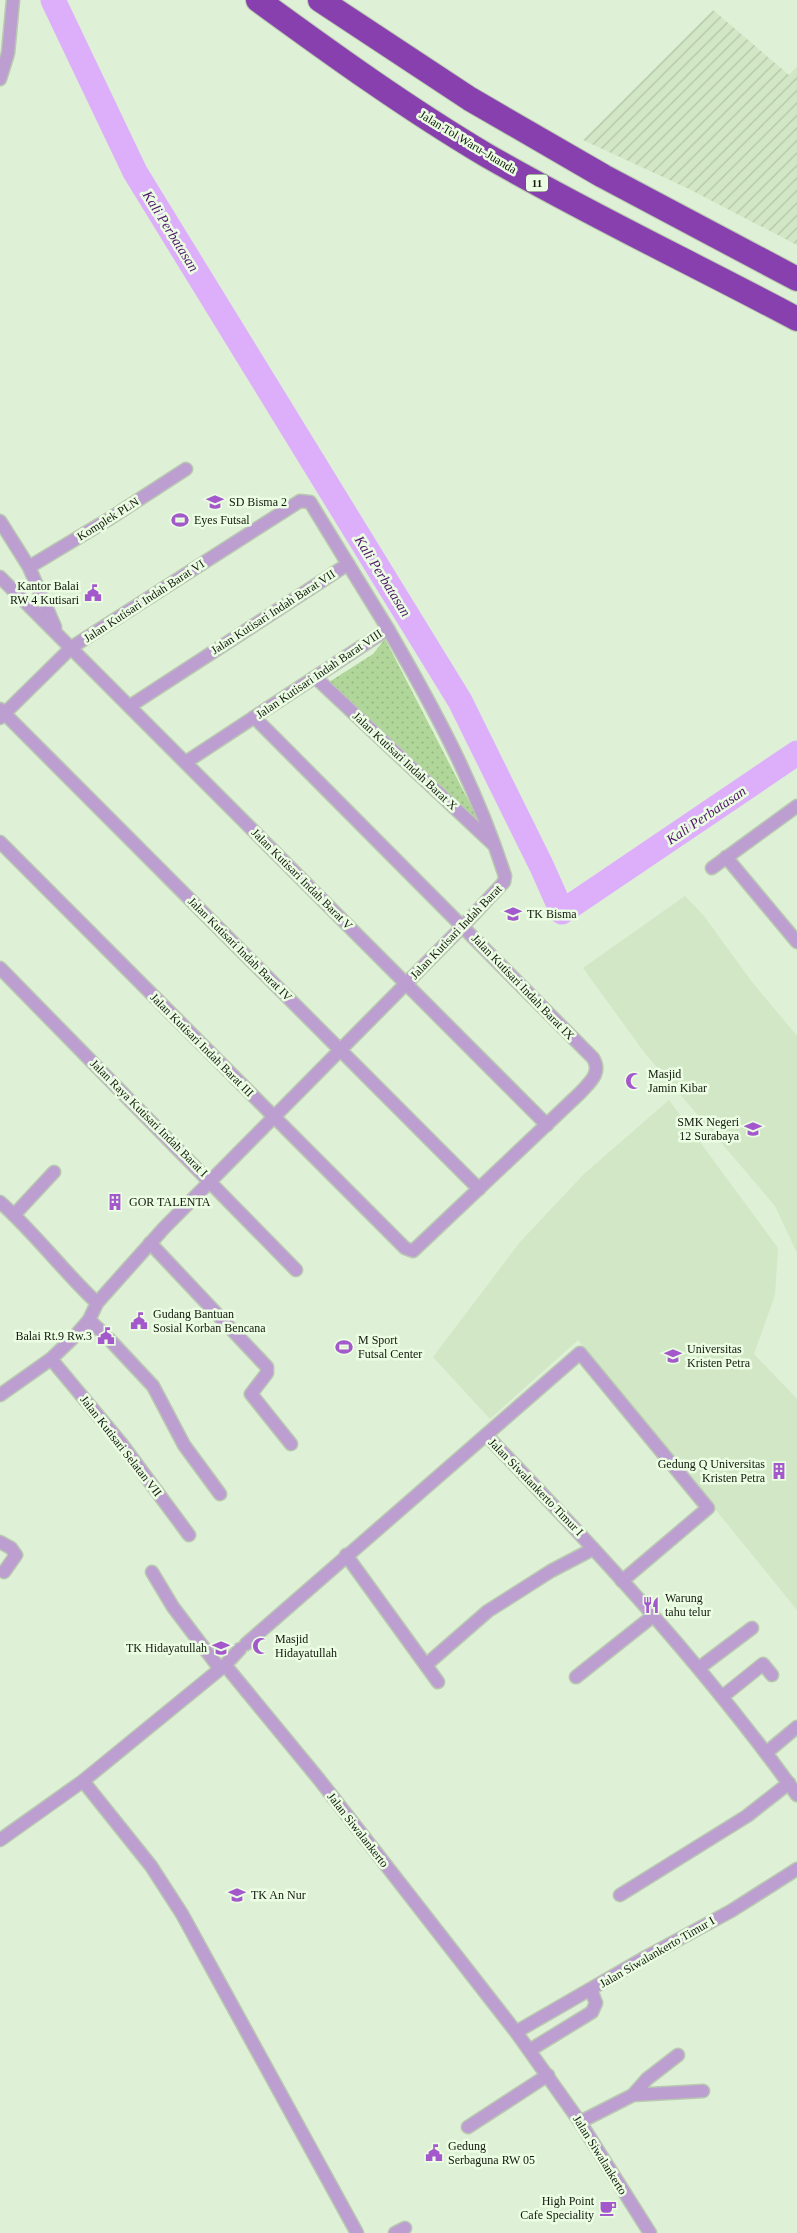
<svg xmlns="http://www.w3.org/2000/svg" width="797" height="2233" font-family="Georgia,serif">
	<defs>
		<pattern id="industrial-furrows" width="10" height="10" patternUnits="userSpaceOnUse" patternTransform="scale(1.25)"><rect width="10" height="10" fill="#d1e7c5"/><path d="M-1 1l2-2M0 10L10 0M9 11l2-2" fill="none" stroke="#b3c6a8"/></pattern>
		<pattern id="park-dots" width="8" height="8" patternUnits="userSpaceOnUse" patternTransform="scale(1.25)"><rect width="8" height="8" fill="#b0d799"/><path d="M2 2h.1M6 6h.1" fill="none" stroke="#96b883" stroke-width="1.8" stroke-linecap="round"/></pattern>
	</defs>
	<rect width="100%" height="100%" fill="#def0d5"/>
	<g fill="#d1e7c5">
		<path d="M685 896 704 916 752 982 797 1036V1253L775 1206 644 1052 583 968Z"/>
		<path d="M669 1100 778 1248 775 1295 754 1354 797 1399V1610L578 1340 490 1419 433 1357 520 1242 584 1174Z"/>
	</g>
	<path fill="url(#industrial-furrows)" d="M713 10 789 75 797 67V245L689 189 583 140Z"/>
	<path fill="url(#park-dots)" d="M385 639 480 823 326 684 373 654Z"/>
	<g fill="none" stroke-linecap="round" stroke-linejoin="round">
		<path stroke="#ddaffb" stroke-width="25" d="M53 0 135 172 460 701 542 867 562 912 797 753"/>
		<g stroke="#b9c9b1" stroke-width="15">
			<g id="street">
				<path d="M0 79 8 53 13 0"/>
				<path d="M0 521 29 567 55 627"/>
				<path d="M29 567 109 519 186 469"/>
				<path d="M0 577 547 1125"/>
				<path d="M315 677 493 844"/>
				<path d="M0 709 479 1189"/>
				<path d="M0 718 72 647 300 501 310 502 348 564 130 706"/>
				<path d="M186 762 388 629 348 564"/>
				<path d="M0 842 405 1248 413 1251 580 1093C590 1082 602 1073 593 1058L254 717"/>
				<path d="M726 857 797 942"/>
				<path d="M712 868 797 806"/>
				<path d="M0 968 296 1270"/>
				<path d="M0 1202C35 1233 63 1271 97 1303"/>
				<path d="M14 1215 54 1172"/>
				<path d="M150 1243 267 1367V1373L251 1394 291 1444"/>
				<path d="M89 1320 102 1332"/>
				<path d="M109 1339 153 1386 184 1445 220 1494"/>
				<path d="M51 1359 121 1443 189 1535"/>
				<path d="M0 1395 51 1359 76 1335 89 1320 97 1303 164 1228 463 926 504 882 505 876C476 786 435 710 388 629"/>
				<path d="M486 1435C596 1549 704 1666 797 1795"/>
				<path d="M0 1542 11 1548 16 1555 4 1572"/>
				<path d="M346 1555 438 1682"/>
				<path d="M152 1572 173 1607 220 1669"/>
				<path d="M246 1644 580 1353 708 1508 622 1581"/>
				<path d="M225 1665 240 1649"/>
				<path d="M426 1665 488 1611 551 1571 593 1549"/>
				<path d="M699 1668 752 1628"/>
				<path d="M576 1677 653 1616"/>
				<path d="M722 1697 763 1664 772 1675"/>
				<path d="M766 1753 797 1727"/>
				<path d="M83 1781 151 1866 182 1914 357 2233"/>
				<path d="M0 1840 83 1781 225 1665 318 1778 516 2032 580 2122 650 2233"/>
				<path d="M620 1895 747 1816 789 1783"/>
				<path d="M516 2032 646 1957 731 1911 797 1869"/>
				<path d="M530 2050 592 2012 596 2003 591 1990"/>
				<path d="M633 2095 647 2079 678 2055"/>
				<path d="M580 2122 633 2095 703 2091"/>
				<path d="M468 2127 548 2075"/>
				<path d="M395 2233 405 2228"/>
			</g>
		</g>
		<g stroke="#b9c9b1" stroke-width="26">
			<g id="highway">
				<path d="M258 0C332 54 407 108 486 155 588 214 694 264 797 319"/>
				<path d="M320 0 470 99 603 176 797 279"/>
			</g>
		</g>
		<use href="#street" stroke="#bd9ed1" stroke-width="12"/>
		<use href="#highway" stroke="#8840ae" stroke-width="24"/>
	</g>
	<defs>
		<g id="school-bare" transform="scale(1.35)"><path d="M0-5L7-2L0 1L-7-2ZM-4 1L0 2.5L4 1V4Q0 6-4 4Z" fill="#a359cc" stroke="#ebfde2" stroke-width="2.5" paint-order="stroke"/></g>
		<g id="stadium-bare" transform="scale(1.35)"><path d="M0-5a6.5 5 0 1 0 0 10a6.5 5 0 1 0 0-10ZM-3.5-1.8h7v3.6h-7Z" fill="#a359cc" stroke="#ebfde2" stroke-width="2.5" paint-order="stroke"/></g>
		<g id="civic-bare" transform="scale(1.35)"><path d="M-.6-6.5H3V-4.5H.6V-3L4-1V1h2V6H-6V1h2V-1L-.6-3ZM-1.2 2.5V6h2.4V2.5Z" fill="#a359cc" stroke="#ebfde2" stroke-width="2.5" paint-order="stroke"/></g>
		<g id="mosque-bare" transform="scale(1.35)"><path d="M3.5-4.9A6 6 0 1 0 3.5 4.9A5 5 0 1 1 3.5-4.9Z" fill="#a359cc" stroke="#ebfde2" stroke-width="2.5" paint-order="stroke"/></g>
		<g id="building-bare" transform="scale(1.35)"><path d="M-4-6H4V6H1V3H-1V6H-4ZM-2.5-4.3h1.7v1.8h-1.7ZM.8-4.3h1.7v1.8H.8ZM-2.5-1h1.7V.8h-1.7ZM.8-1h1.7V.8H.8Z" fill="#a359cc" stroke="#ebfde2" stroke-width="2.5" paint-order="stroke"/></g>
		<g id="university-bare" transform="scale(1.35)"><path d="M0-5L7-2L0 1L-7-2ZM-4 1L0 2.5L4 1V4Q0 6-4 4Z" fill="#a359cc" stroke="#ebfde2" stroke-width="2.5" paint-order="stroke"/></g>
		<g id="restaurant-bare" transform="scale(1.35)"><path d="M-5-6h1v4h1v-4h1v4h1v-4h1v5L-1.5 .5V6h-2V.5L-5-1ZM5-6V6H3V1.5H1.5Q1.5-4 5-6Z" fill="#a359cc" stroke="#ebfde2" stroke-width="2.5" paint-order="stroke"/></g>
		<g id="cafe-bare" transform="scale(1.35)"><path d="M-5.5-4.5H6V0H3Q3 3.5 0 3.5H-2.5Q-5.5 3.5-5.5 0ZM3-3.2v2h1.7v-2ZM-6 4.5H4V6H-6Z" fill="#a359cc" stroke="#ebfde2" stroke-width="2.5" paint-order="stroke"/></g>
	</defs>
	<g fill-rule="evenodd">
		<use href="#school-bare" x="215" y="502"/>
		<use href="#stadium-bare" x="180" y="520"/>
		<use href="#civic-bare" x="93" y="593"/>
		<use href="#school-bare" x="513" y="914"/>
		<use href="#mosque-bare" x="634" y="1081"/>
		<use href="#school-bare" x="753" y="1129"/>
		<use href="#building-bare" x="115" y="1202"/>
		<use href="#civic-bare" x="139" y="1321"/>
		<use href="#civic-bare" x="106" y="1336"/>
		<use href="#stadium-bare" x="344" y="1347"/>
		<use href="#university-bare" x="673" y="1356"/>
		<use href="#building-bare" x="779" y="1471"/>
		<use href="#restaurant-bare" x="651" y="1605"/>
		<use href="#mosque-bare" x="261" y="1646"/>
		<use href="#school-bare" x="221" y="1648"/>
		<use href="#school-bare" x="237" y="1895"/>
		<use href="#civic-bare" x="434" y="2153"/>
		<use href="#cafe-bare" x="608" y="2208"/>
	</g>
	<g text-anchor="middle" stroke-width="5" stroke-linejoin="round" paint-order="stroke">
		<rect fill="#ebfde2" stroke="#545d4e" stroke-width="1" x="526" y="174.5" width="22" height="17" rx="4"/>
		<g font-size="11" font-weight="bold" fill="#13190f">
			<text x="537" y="187">11</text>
		</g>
		<g font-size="12" fill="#13190f" stroke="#ebfde2">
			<text transform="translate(468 142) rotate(31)" y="4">Jalan Tol Waru–Juanda</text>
			<text transform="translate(108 519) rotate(-32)" y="4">Komplek PLN</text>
			<text transform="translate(144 601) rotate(-33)" y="4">Jalan Kutisari Indah Barat VI</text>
			<text transform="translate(273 612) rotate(-33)" y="4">Jalan Kutisari Indah Barat VII</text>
			<text transform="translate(319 674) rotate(-34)" y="4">Jalan Kutisari Indah Barat VIII</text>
			<text transform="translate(405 761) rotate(43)" y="4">Jalan Kutisari Indah Barat X</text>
			<text transform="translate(302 879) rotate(45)" y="4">Jalan Kutisari Indah Barat V</text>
			<text transform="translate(456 932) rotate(-46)" y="4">Jalan Kutisari Indah Barat</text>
			<text transform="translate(240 949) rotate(45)" y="4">Jalan Kutisari Indah Barat IV</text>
			<text transform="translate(523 987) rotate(46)" y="4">Jalan Kutisari Indah Barat IX</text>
			<text transform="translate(202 1045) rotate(45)" y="4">Jalan Kutisari Indah Barat III</text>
			<text transform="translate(149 1118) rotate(45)" y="4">Jalan Raya Kutisari Indah Barat I</text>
			<text transform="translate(121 1446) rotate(52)" y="4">Jalan Kutisari Selatan VII</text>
			<text transform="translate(536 1487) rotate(46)" y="4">Jalan Siwalankerto Timur I</text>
			<text transform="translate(358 1830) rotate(52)" y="4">Jalan Siwalankerto</text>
			<text transform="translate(657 1952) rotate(-30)" y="4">Jalan Siwalankerto Timur I</text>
			<text transform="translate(600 2155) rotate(58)" y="4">Jalan Siwalankerto</text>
		</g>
		<g font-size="12" fill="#13190f" stroke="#ebfde2" text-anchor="start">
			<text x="229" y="506">SD Bisma 2</text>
			<text x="194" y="524">Eyes Futsal</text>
			<text x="79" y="590" text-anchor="end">Kantor Balai<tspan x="79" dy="14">RW 4 Kutisari</tspan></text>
			<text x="527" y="918">TK Bisma</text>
			<text x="648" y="1078">Masjid<tspan x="648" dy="14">Jamin Kibar</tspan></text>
			<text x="739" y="1126" text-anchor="end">SMK Negeri<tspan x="739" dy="14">12 Surabaya</tspan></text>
			<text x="129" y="1206">GOR TALENTA</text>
			<text x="153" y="1318">Gudang Bantuan<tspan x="153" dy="14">Sosial Korban Bencana</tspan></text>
			<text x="92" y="1340" text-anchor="end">Balai Rt.9 Rw.3</text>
			<text x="358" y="1344">M Sport<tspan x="358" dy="14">Futsal Center</tspan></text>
			<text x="687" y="1353">Universitas<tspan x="687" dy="14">Kristen Petra</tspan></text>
			<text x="765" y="1468" text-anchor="end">Gedung Q Universitas<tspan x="765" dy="14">Kristen Petra</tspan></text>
			<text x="665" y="1602">Warung<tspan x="665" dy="14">tahu telur</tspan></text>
			<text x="275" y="1643">Masjid<tspan x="275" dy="14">Hidayatullah</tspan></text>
			<text x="207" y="1652" text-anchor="end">TK Hidayatullah</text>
			<text x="251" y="1899">TK An Nur</text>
			<text x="448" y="2150">Gedung<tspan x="448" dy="14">Serbaguna RW 05</tspan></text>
			<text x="594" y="2205" text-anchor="end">High Point<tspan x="594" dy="14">Cafe Speciality</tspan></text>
		</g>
		<g font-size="14" font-style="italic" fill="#50146c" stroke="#ebfde2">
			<text transform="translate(171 231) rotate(58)" y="5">Kali Perbatasan</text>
			<text transform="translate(383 576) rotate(58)" y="5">Kali Perbatasan</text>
			<text transform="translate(706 815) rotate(-34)" y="5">Kali Perbatasan</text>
		</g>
	</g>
</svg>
